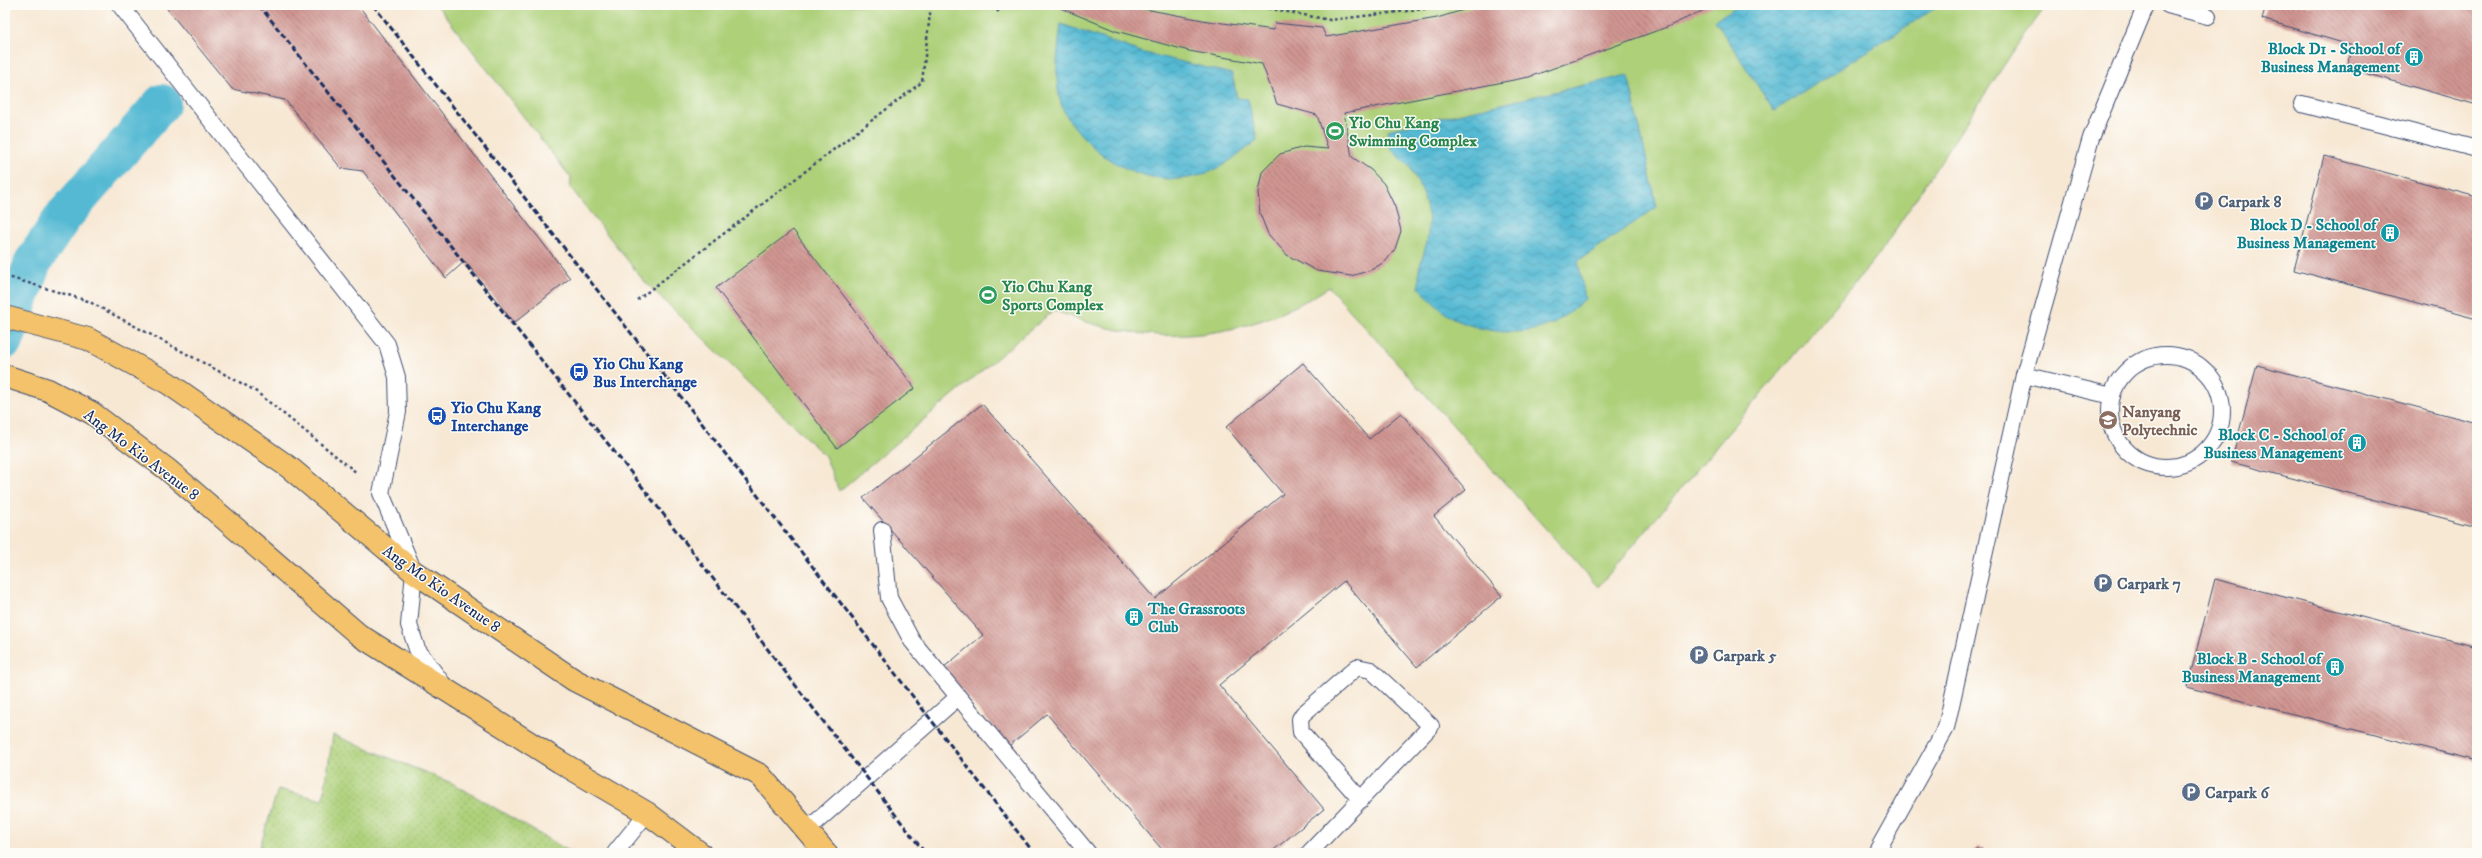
<svg xmlns="http://www.w3.org/2000/svg" width="2482" height="858" font-family="'IM FELL DW Pica',serif">
	<defs>
		<pattern id="grass-dots" width="8" height="8" patternUnits="userSpaceOnUse"><rect width="8" height="8" fill="#add079"/><path d="M2 2h.1M6 6h.1" fill="none" stroke="#94b36b" stroke-width="1.8" stroke-linecap="round"/></pattern>
		<pattern id="water-waves" width="16" height="10" patternUnits="userSpaceOnUse"><rect width="16" height="10" fill="#54b9d3"/><path d="M0 5q4-4 8 0t8 0" fill="none" stroke="#4597ae"/></pattern>
		<pattern id="building-back-hatch" width="6" height="6" patternUnits="userSpaceOnUse"><rect width="6" height="6" fill="#d09591"/><path d="M-1 5l2 2M0 0l6 6M5-1l2 2" fill="none" stroke="#a87a7a"/></pattern>
	</defs>
	<rect width="100%" height="100%" fill="#fdfcf7"/>
	<filter id="ink" filterUnits="userSpaceOnUse"><feTurbulence type="fractalNoise" baseFrequency=".025" numOctaves="2"/><feDisplacementMap in="SourceGraphic" scale="8" xChannelSelector="R" yChannelSelector="G"/><feConvolveMatrix kernelMatrix="1 2 1 2 8 2 1 2 1" color-interpolation-filters="sRGB"/></filter>
	<filter id="wash" filterUnits="userSpaceOnUse"><feTurbulence type="fractalNoise" baseFrequency=".012" numOctaves="4" result="noise"/><feDisplacementMap in="SourceGraphic" scale="16" xChannelSelector="R" yChannelSelector="G"/><feGaussianBlur stdDeviation="0.9" result="paint"/><feColorMatrix in="noise" values="0 0 0 0 0 0 0 0 0 0 0 0 0 0 0 0 0 1.4 0 .05"/><feComposite in="paint" operator="in"/></filter>
	<g filter="url(#wash)">
		<rect width="100%" height="100%" fill="#f7e8d4"/>
		<path fill="url(#grass-dots)" stroke="#64806c" d="M333 735 454 784 572 853H258L278 789 323 800Z"/>
		<path fill="#add079" stroke="#64806c" d="M437 5H2047L2020 41 1880 253 1598 587 1329 287C1243 343 1148 350 1054 310L839 491 825 456 643 280 570 187 571 178Z"/>
		<g fill="url(#water-waves)" stroke="#387498">
			<path d="M1739 5H1940L1774 111 1715 20Z"/>
			<path d="M1061 24 1141 52 1232 74 1237 98 1248 99 1257 140C1245 150 1233 159 1220 167 1177 191 1125 177 1091 145 1079 133 1064 117 1060 100 1054 75 1058 50 1061 24Z"/>
			<path d="M1628 75 1657 207 1578 261 1585 299C1573 309 1559 322 1544 327 1518 336 1484 332 1459 321 1443 314 1431 300 1419 288V269L1427 242 1429 219 1423 193 1410 167 1391 149 1388 130Z"/>
		</g>
		<g fill="none" stroke-linecap="round" stroke-linejoin="round">
			<path stroke="#54b9d3" stroke-width="38" d="M5 340 33 262 63 217 162 103"/>
		</g>
		<g id="blocks">
			<g fill="url(#building-back-hatch)">
				<path d="M164 5H358L570 278 514 323 465 261 446 278 363 171 341 168 285 100 232 89Z"/>
				<path d="M1053 5H1134V7L1208 21 1274 30 1275 23 1322 28 1326 37 1437 18 1480 5H1715L1667 27 1529 77 1344 113 1352 157 1371 170 1384 184 1395 207 1401 231 1395 249 1386 261 1371 270 1351 276 1317 271 1287 255 1268 234 1260 214 1258 192 1262 172 1280 154 1304 147 1328 149 1317 115 1277 104 1262 64 1189 51 1116 31Z"/>
				<path d="M2266 5H2477V105L2347 68 2353 46 2262 19Z"/>
				<path d="M2324 156 2477 197V319L2294 270Z"/>
				<path d="M793 230 915 388 837 448 716 288Z"/>
				<path d="M1303 363 1369 439 1401 413 1466 490 1434 516 1502 596 1417 667 1344 581 1219 685 1324 809 1270 853H1165L1047 714 1009 746 943 668 983 635 863 498 982 404 1155 599 1283 494 1226 427Z"/>
				<path d="M2257 365 2477 423V527L2231 462Z"/>
				<path d="M2215 579 2477 647V761L2187 687Z"/>
				<path d="M1978 847 1989 853H1973Z"/>
			</g>
		</g>
	</g>
	<g filter="url(#ink)">
		<use href="#blocks" fill-opacity="0" stroke="#3c4b70" stroke-width="1"/>
		<g fill="none" stroke-linecap="round" stroke-linejoin="round">
			<g stroke="#3c4b70" stroke-width="18">
				<g id="service">
					<path d="M120 5 387 344 397 377 398 412 381 493 414 572 409 625 417 649 442 683"/>
					<path d="M2168 5 2208 16"/>
					<path d="M2302 104 2477 149"/>
					<circle cx="2166" cy="411" r="56"/>
					<path d="M2024 375 2112 396"/>
					<path d="M882 530 889 598 912 641 1088 853"/>
					<path d="M807 830 958 697"/>
					<path d="M615 853 647 813"/>
					<path d="M1309 853 1431 726 1371 670 1357 667 1303 714 1300 719 1301 732 1361 800"/>
					<path d="M1876 853 1946 728 2024 375 2091 138 2146 5"/>
				</g>
			</g>
			<g stroke="#3c4b70" stroke-width="24">
				<g id="primary">
					<path d="M5 317 88 339 168 383 290 468 414 572 574 680 760 775 826 853"/>
					<path d="M5 376 48 390 92 413 168 470 359 635 560 762 647 813 700 853"/>
				</g>
			</g>
			<g stroke="#3c4b70" stroke-width="2.5" stroke-dasharray="3 3" stroke-linecap="butt">
				<path d="M1251 5 1330 20 1424 9 1440 5"/>
				<path d="M997 12 1003 5"/>
				<path d="M5 276 88 301 254 390 357 473"/>
				<path d="M637 300 922 82 931 5"/>
			</g>
			<use href="#service" stroke="#fff" stroke-width="16"/>
			<use href="#primary" stroke="#f3c26a" stroke-width="22"/>
			<g stroke="#1b2f5e" stroke-width="3" stroke-dasharray="6 3" stroke-linecap="butt">
				<path d="M259 5 640 484 925 853"/>
				<path d="M373 5 686 403 1034 853"/>
			</g>
		</g>
	</g>
	<defs>
		<g id="building-disc" transform="scale(1)"><circle r="9.5" fill="#0f9aa8" stroke="#fdfcf7"/><path d="M-4-6H4V6H1V3H-1V6H-4ZM-2.5-4.3h1.7v1.8h-1.7ZM.8-4.3h1.7v1.8H.8ZM-2.5-1h1.7V.8h-1.7ZM.8-1h1.7V.8H.8Z" fill="#fff"/></g>
		<g id="stadium-disc" transform="scale(1)"><circle r="9.5" fill="#2e9e5b" stroke="#fdfcf7"/><path d="M0-5a6.5 5 0 1 0 0 10a6.5 5 0 1 0 0-10ZM-3.5-1.8h7v3.6h-7Z" fill="#fff"/></g>
		<g id="parking-disc" transform="scale(1)"><circle r="9.5" fill="#5c6f8a" stroke="#fdfcf7"/><path d="M-3.5-5.5H1a3.5 3.5 0 0 1 0 7H-1V5.5H-3.5ZM-1-3.4V-.6H.8a1.4 1.4 0 0 0 0-2.8Z" fill="#fff"/></g>
		<g id="bus-disc" transform="scale(1)"><circle r="9.5" fill="#1a4fb4" stroke="#fdfcf7"/><path d="M-5-6H5V4H4V6H2V4H-2V6H-4V4H-5ZM-3.5-4V0h7V-4ZM-3.5 1.2v1.5H-2V1.2ZM2 1.2v1.5H3.5V1.2Z" fill="#fff"/></g>
		<g id="university-disc" transform="scale(1)"><circle r="9.5" fill="#8d6e63" stroke="#fdfcf7"/><path d="M0-5L7-2L0 1L-7-2ZM-4 1L0 2.5L4 1V4Q0 6-4 4Z" fill="#fff"/></g>
	</defs>
	<g fill-rule="evenodd">
		<use href="#building-disc" x="2414" y="57"/>
		<use href="#stadium-disc" x="1335" y="131"/>
		<use href="#parking-disc" x="2204" y="201"/>
		<use href="#building-disc" x="2390" y="233"/>
		<use href="#stadium-disc" x="988" y="295"/>
		<use href="#bus-disc" x="579" y="372"/>
		<use href="#bus-disc" x="437" y="416"/>
		<use href="#university-disc" x="2108" y="420"/>
		<use href="#building-disc" x="2357" y="443"/>
		<use href="#parking-disc" x="2103" y="583"/>
		<use href="#building-disc" x="1134" y="617"/>
		<use href="#parking-disc" x="1699" y="655"/>
		<use href="#building-disc" x="2335" y="667"/>
		<use href="#parking-disc" x="2191" y="792"/>
	</g>
	<g text-anchor="middle" stroke-width="3" stroke-linejoin="round" paint-order="stroke">
		<g font-size="16" font-weight="bold" fill="#0d838f" stroke="#fdfcf7" text-anchor="end">
			<text x="2400" y="54">Block D1 - School of<tspan x="2400" dy="18">Business Management</tspan></text>
			<text x="2376" y="230">Block D - School of<tspan x="2376" dy="18">Business Management</tspan></text>
			<text x="2343" y="440">Block C - School of<tspan x="2343" dy="18">Business Management</tspan></text>
			<text x="1148" y="614" text-anchor="start">The Grassroots<tspan x="1148" dy="18">Club</tspan></text>
			<text x="2321" y="664">Block B - School of<tspan x="2321" dy="18">Business Management</tspan></text>
		</g>
		<g font-size="16" font-weight="bold" fill="#27864d" stroke="#fdfcf7" text-anchor="start">
			<text x="1349" y="128">Yio Chu Kang<tspan x="1349" dy="18">Swimming Complex</tspan></text>
			<text x="1002" y="292">Yio Chu Kang<tspan x="1002" dy="18">Sports Complex</tspan></text>
		</g>
		<g font-size="16" font-weight="bold" fill="#4e5e75" stroke="#fdfcf7" text-anchor="start">
			<text x="2218" y="207">Carpark 8</text>
			<text x="2117" y="589">Carpark 7</text>
			<text x="1713" y="661">Carpark 5</text>
			<text x="2205" y="798">Carpark 6</text>
		</g>
		<g font-size="16" font-weight="bold" fill="#164399" stroke="#fdfcf7" text-anchor="start">
			<text x="593" y="369">Yio Chu Kang<tspan x="593" dy="18">Bus Interchange</tspan></text>
			<text x="451" y="413">Yio Chu Kang<tspan x="451" dy="18">Interchange</tspan></text>
		</g>
		<g font-size="16" font-weight="bold" fill="#785e54" stroke="#fdfcf7" text-anchor="start">
			<text x="2122" y="417">Nanyang<tspan x="2122" dy="18">Polytechnic</tspan></text>
		</g>
		<g font-size="16" fill="#1b2f5e" stroke="#fdfcf7">
			<text transform="translate(142 454) rotate(37)" y="6">Ang Mo Kio Avenue 8</text>
			<text transform="translate(442 588) rotate(35)" y="6">Ang Mo Kio Avenue 8</text>
		</g>
	</g>
	<rect width="2482" height="858" fill="none" stroke="#fdfcf7" stroke-width="20"/>
</svg>
